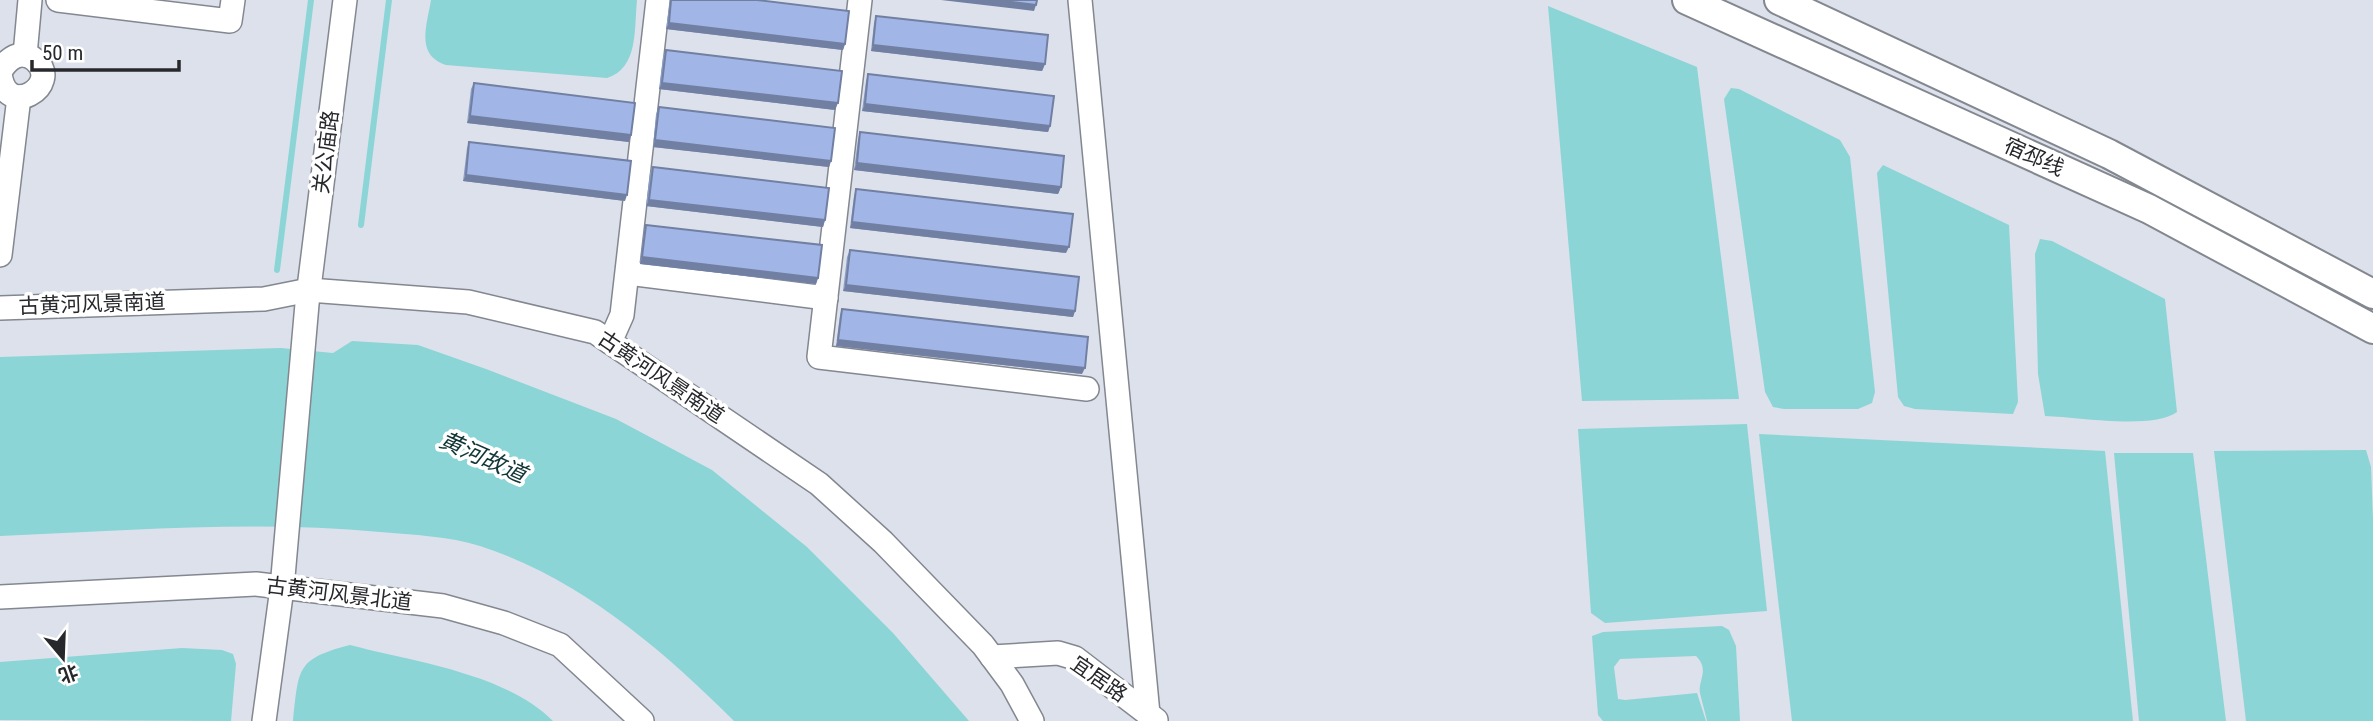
<svg xmlns="http://www.w3.org/2000/svg" width="2373" height="721" font-family="'Roboto Condensed','Noto Sans SC',sans-serif">
	<rect width="100%" height="100%" fill="#dde1eb"/>
	<g fill="#8bd5d6">
		<path d="M431 0H637C634 28 639 68 607 78L446 65C415 55 427 25 431 0Z"/>
		<path d="M1548 6 1697 67 1739 399 1582 401Z"/>
		<path d="M1731 88 1739 89 1840 140 1850 157 1875 392 1872 403 1858 409H1784L1773 407 1765 392 1724 99Z"/>
		<path d="M1883 165 2009 225 2018 402 2013 414 1915 409 1904 406 1898 397 1877 173Z"/>
		<path d="M2040 239 2052 241 2165 299 2177 412C2152 430 2078 417 2045 416L2038 374 2035 254Z"/>
		<path d="M352 341 418 345 486 369 616 419 712 470 807 547 893 633 969 721H734C662 649 579 578 480 546 449 536 413 535 380 532 254 520 126 531 0 536V357L281 348 333 353Z"/>
		<path d="M1747 424 1767 611 1605 623 1591 613 1578 429Z"/>
		<path d="M1759 434 2105 451 2133 721H1792Z"/>
		<path d="M2366 450 2371 467 2373 520V721H2246L2214 451Z"/>
		<path d="M2114 453H2193L2226 721H2139Z"/>
		<path d="M1722 626 1729 630 1736 646 1740 721H1707C1705 712 1702 702 1700 693 1698 680 1710 670 1696 656L1620 659 1614 667 1618 699 1625 700 1697 693 1706 721H1603L1598 715 1592 636 1603 632Z"/>
		<path d="M350 645C414 662 505 673 553 721H293C299 668 296 659 350 645Z"/>
		<path d="M182 648 222 650 233 654 236 664 231 721 0 720V662Z"/>
	</g>
	<g fill="none" stroke-linecap="round" stroke-linejoin="round">
		<g stroke="#8bd5d6" stroke-width="6">
			<path d="M361 225 389 0"/>
			<path d="M277 270 311 0"/>
		</g>
		<g stroke="#83878f" stroke-width="26">
			<g id="minor">
				<path d="M58 0 230 21 233 0"/>
				<path d="M860 0 819 357 1087 389"/>
				<path d="M1080 0 1148 714"/>
				<path d="M25 55 30 0"/>
				<path d="M0 72C7 59 21 48 35 60 64 85 4 122 0 72"/>
				<path d="M0 255 19 97"/>
				<path d="M628 273 826 298"/>
				<path d="M0 308 264 299 309 290 468 302 595 332 819 484 883 542 983 645 1012 684 1032 721"/>
				<path d="M610 342 622 315 658 0"/>
				<path d="M0 597 256 584 443 606 504 623 560 645 642 721"/>
				<path d="M992 657 1058 653 1075 658 1156 720"/>
				<path d="M264 721 282 588 307 304 345 0"/>
			</g>
		</g>
		<g stroke="#83878f" stroke-width="32">
			<g id="major">
				<path d="M1687 0 2149 209 2373 329"/>
				<path d="M1779 0 2109 154 2373 294"/>
			</g>
		</g>
		<use href="#minor" stroke="#fff" stroke-width="23"/>
		<use href="#major" stroke="#fff" stroke-width="28"/>
	</g>
	<g fill="#8a9dc7">
		<path d="M670 0H757L845 44 843 50 666 29Z"/>
		<path d="M876 16 1045 64 1042 71 871 51 874 23Z"/>
		<path d="M666 50 835 110 659 89 663 57Z"/>
		<path d="M868 74 1050 126 1048 132 862 111 866 81Z"/>
		<path d="M474 83 631 135 629 142 467 123 471 89Z"/>
		<path d="M659 107 831 161 829 167 653 147 656 114Z"/>
		<path d="M860 132 1061 187 1058 194 854 170 858 139Z"/>
		<path d="M469 142 625 201 463 181 467 148Z"/>
		<path d="M653 167 825 220 823 227 646 206 650 173Z"/>
		<path d="M856 189 1066 253 850 228 854 196Z"/>
		<path d="M646 225 818 278 816 284 640 264 644 231Z"/>
		<path d="M850 250 1075 311 1073 317 843 291 847 257Z"/>
		<path d="M842 309 1082 374 836 346 840 315Z"/>
	</g>
	<g fill="#717fa2">
		<path d="M941 0H996L1036 5 1034 11Z"/>
		<path d="M669 23 845 44 843 50 666 29Z"/>
		<path d="M873 45 1045 64 1042 71 871 51Z"/>
		<path d="M662 83 838 103 835 110 659 89Z"/>
		<path d="M865 104 1050 126 1048 132 862 111Z"/>
		<path d="M470 116 631 135 629 142 467 123Z"/>
		<path d="M655 140 831 161 829 167 653 147Z"/>
		<path d="M857 163 1061 187 1058 194 854 170Z"/>
		<path d="M466 175 627 195 625 201 463 181Z"/>
		<path d="M649 200 825 220 823 227 646 206Z"/>
		<path d="M852 222 1069 247 1066 253 850 228Z"/>
		<path d="M642 257 818 278 816 284 640 264Z"/>
		<path d="M846 285 1075 311 1073 317 843 291Z"/>
		<path d="M838 340 1085 368 1082 374 836 346Z"/>
	</g>
	<g fill="#a1b6e7" stroke="#717fa2" stroke-width="2">
		<path d="M671 0H757L849 11 845 44 669 23Z"/>
		<path d="M996 0H1037L1036 5Z"/>
		<path d="M876 16 1048 35 1045 64 873 45Z"/>
		<path d="M666 50 842 71 838 103 662 83Z"/>
		<path d="M868 74 1054 96 1050 126 865 104Z"/>
		<path d="M474 83 635 103 631 135 470 116Z"/>
		<path d="M659 107 835 128 831 161 655 140Z"/>
		<path d="M860 132 1064 156 1061 187 857 163Z"/>
		<path d="M469 142 631 161 627 195 466 175Z"/>
		<path d="M653 167 829 188 825 220 649 200Z"/>
		<path d="M856 189 1073 214 1069 247 852 222Z"/>
		<path d="M646 225 822 245 818 278 642 257Z"/>
		<path d="M850 250 1079 277 1075 311 846 285Z"/>
		<path d="M842 309 1088 337 1085 368 838 340Z"/>
	</g>
	<g text-anchor="middle" stroke-width="7" stroke-linejoin="round" paint-order="stroke">
		<g font-size="21" fill="#27282c" stroke="#fff">
			<text transform="translate(326 152) rotate(-83)" y="7">关公庙路</text>
			<text transform="translate(2034 157) rotate(24)" y="7">宿邳线</text>
			<text transform="translate(92 304) rotate(-2)" y="7">古黄河风景南道</text>
			<text transform="translate(661 377) rotate(34)" y="7">古黄河风景南道</text>
			<text transform="translate(339 594) rotate(7)" y="7">古黄河风景北道</text>
			<text transform="translate(1099 679) rotate(35)" y="7">宜居路</text>
		</g>
		<g font-size="23" font-style="italic" fill="#113536" stroke="#fff">
			<text transform="translate(483 457) rotate(24)" y="8">黄河故道</text>
		</g>
	</g>
	<g transform="translate(63 658) rotate(161)" stroke="#ffffff" stroke-width="5" paint-order="stroke">
	<path d="M0-5L12 26L0 18L-12 26Z" fill="#27282c"/>
	<text y="-10" font-size="19" font-weight="bold" text-anchor="middle" fill="#27282c">北</text>
	</g>
	<path d="M32 60v10h147v-10" fill="none" stroke="#27282c" stroke-width="3.5"/>
	<text x="42" y="60" font-size="21" fill="#27282c" stroke="#ffffff" stroke-width="5" paint-order="stroke">50 m</text>
</svg>
